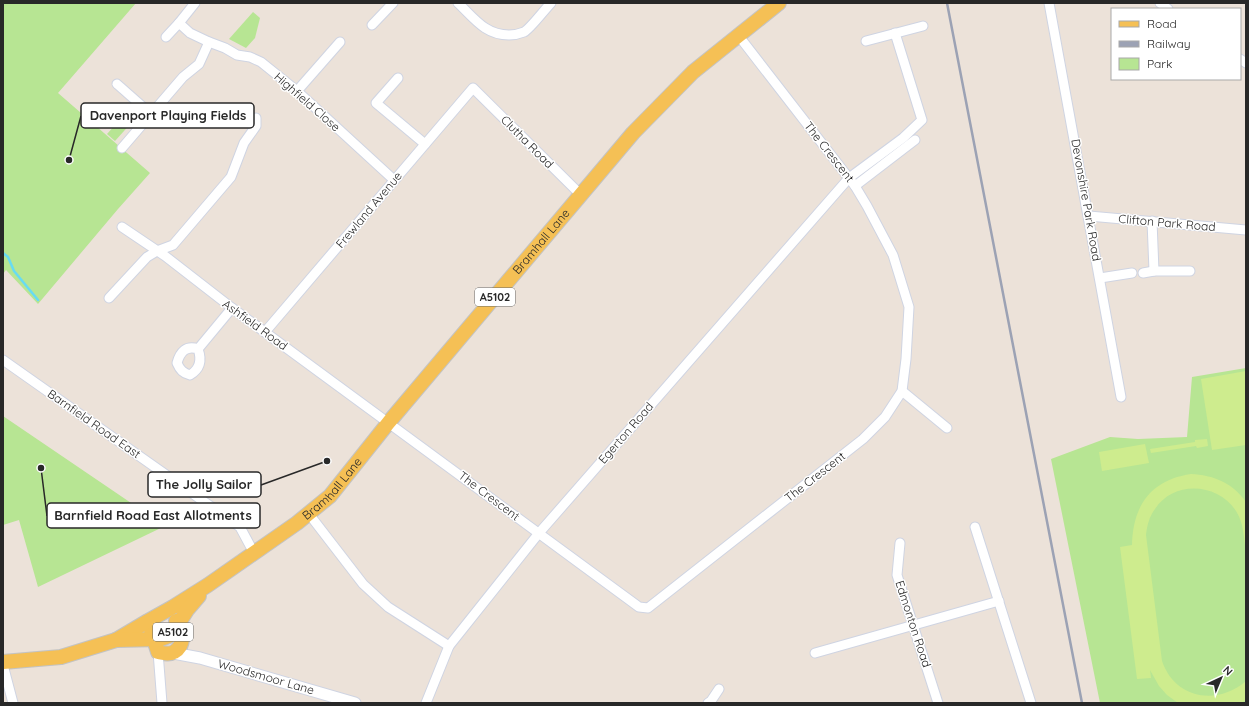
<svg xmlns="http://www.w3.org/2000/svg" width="1249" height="706" font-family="Quicksand,sans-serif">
	<rect width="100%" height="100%" fill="#ece2d9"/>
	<g fill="#b7e593">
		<path d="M3 3H136L58 93 150 173 118 209 38 304 6 270 3 274Z"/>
		<path d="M253 12 260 18 255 38 246 48 229 39Z"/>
		<path d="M125 114 133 121 115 141 107 134Z"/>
		<path d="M1246 368V703H1100L1051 459 1110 437 1138 439 1187 437 1192 377Z"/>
		<path d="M3 416 165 526 38 587 19 520 3 525Z"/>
	</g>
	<g fill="#ceec8e">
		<path d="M1246 371V445L1212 450 1201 379Z"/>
		<path d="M1207 439 1208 446 1197 448 1196 446 1151 453 1150 449 1195 442V440Z"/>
		<path d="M1145 444 1149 463 1102 471 1099 452Z"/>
		<path d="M1191 474C1213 475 1233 483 1246 502V553C1244 539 1244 523 1236 511 1218 483 1174 480 1155 509 1149 517 1147 526 1146 535L1162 661C1175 699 1217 706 1246 681V700L1241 703H1178L1167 695 1159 686 1150 670 1151 678 1137 679 1120 547 1132 545C1133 505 1151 480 1191 474Z"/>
	</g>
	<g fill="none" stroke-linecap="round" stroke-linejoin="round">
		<path stroke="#68dbf2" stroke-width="2.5" d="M3 253 8 257 14 271 38 300"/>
		<g stroke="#cfd4e2" stroke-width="11">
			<g id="minor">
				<path d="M195 3 179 23 190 33 209 42"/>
				<path d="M458 3C474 18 485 35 509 35 514 35 519 34 524 32 530 29 545 9 551 3"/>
				<path d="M1049 3 1121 397"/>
				<path d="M1160 3 1168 9"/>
				<path d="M372 25 393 3"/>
				<path d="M166 37 179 23"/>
				<path d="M866 41 923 26"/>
				<path d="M1240 59 1246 63"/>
				<path d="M398 78 376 103 425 144"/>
				<path d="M117 84 151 114"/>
				<path d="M297 91 340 42"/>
				<path d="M122 148 183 77 199 64 209 42 225 48 237 55 250 57 261 62 297 91 394 180"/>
				<path d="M855 186 915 140"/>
				<path d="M1089 216 1246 230"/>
				<path d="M1152 221 1154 271H1190"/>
				<path d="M122 227 165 256 232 308 639 607 648 608 863 439 885 417 902 391 906 359 909 307 893 255 867 206 855 186 738 35"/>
				<path d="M1143 273 1154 271"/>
				<path d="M1100 278 1132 273"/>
				<path d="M109 298 147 257 157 251 173 245 231 177 244 143 256 126V118"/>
				<path d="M265 332 473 88 581 195"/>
				<path d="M198 349C186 345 180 352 177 363 180 370 183 373 190 375 200 369 202 360 198 349L232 308"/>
				<path d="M3 360 240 527 254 553"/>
				<path d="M902 391 947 428"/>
				<path d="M309 514 363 584 388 607 449 646"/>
				<path d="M975 527 1031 703"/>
				<path d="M900 543 897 575 938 703"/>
				<path d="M158 652 162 703"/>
				<path d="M815 653 999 601"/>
				<path d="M3 665 13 703"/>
				<path d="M426 703 449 646 539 533 849 178 903 138 922 120 895 33"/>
				<path d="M708 703 711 701 719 689"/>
			</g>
		</g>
		<g stroke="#cfd4e2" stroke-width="13">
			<path id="tertiary" d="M173 653 200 658 355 703"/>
		</g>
		<g stroke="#c3c3c3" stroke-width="16">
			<g id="primary">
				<path d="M151 630 158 652C163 653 169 655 174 652 185 646 184 629 176 621"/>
				<path id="s1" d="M116 640 148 621 173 607 208 585 297 523 330 496 389 422 633 133 693 72 779 3"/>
				<path d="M3 662 61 657 116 640 161 639 169 636 174 631 187 610 199 596"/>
			</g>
		</g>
		<use href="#minor" stroke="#fff" stroke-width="9"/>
		<use href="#tertiary" stroke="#fff" stroke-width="11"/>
		<use href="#primary" stroke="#f5c055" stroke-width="14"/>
		<path stroke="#9ca2b4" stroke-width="2.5" d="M947 3 1082 703"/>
	</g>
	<g text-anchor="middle" stroke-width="3" stroke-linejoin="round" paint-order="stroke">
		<g fill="#fff" stroke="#686868" stroke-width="1">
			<rect x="475" y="288" width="40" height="18" rx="3"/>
			<rect x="153" y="623" width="40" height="18" rx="3"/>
		</g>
		<g font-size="11" font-weight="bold" fill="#282828">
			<text x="495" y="301">A5102</text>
			<text x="173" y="636">A5102</text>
		</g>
		<g font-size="12" fill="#282828" stroke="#fff">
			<text transform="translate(307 102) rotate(41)" y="4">Highfield Close</text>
			<text transform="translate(527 142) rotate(45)" y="4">Clutha Road</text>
			<text transform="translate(829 152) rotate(52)" y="4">The Crescent</text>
			<text transform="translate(1086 200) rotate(80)" y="4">Devonshire Park Road</text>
			<text transform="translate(369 210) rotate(-50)" y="4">Frewland Avenue</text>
			<text transform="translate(1167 223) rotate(5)" y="4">Clifton Park Road</text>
			<text dy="4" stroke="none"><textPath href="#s1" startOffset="589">Bramhall Lane</textPath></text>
			<text transform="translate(255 325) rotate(36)" y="4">Ashfield Road</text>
			<text transform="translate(94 424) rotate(35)" y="4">Barnfield Road East</text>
			<text transform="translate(626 433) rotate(-49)" y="4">Egerton Road</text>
			<text transform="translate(815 477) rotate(-38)" y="4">The Crescent</text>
			<text dy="4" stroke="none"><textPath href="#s1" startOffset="265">Bramhall Lane</textPath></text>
			<text transform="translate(489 496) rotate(37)" y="4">The Crescent</text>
			<text transform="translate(913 624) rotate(72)" y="4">Edmonton Road</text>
			<text transform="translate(266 677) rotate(16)" y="4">Woodsmoor Lane</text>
		</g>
	</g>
	<path fill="none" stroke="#282828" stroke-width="1.5" d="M69 160L81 116M327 461L261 485M41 468L47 516"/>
	<g fill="#282828" stroke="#fff" stroke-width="1.5">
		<circle cx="69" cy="160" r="4"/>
		<circle cx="327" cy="461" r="4"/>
		<circle cx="41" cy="468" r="4"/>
	</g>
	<g fill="#fff" stroke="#282828" stroke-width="1.5">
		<rect x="81" y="103" width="173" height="25" rx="4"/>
		<rect x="148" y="472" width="113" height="25" rx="4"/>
		<rect x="47" y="503" width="213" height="25" rx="4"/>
	</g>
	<g font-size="13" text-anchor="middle" font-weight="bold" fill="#282828">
		<text x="168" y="120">Davenport Playing Fields</text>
		<text x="204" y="489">The Jolly Sailor</text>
		<text x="153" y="520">Barnfield Road East Allotments</text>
	</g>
	<rect width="1249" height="706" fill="none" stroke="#282828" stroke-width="8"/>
	<rect x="1111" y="8" width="130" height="72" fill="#ffffff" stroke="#a9a9a9"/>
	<rect x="1119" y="21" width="20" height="6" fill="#f5c055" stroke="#a9a9a9"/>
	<text x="1147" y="28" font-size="12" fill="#282828">Road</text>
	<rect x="1119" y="41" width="20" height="6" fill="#9ca2b4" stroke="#a9a9a9"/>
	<text x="1147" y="48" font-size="12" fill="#282828">Railway</text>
	<rect x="1119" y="58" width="20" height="12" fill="#b7e593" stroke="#a9a9a9"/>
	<text x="1147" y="68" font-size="12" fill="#282828">Park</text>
	<g transform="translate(1221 678) rotate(44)" stroke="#ffffff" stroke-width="3" paint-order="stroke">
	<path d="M0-3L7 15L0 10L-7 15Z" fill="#282828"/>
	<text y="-6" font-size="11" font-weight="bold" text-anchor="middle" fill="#282828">N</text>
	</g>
</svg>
